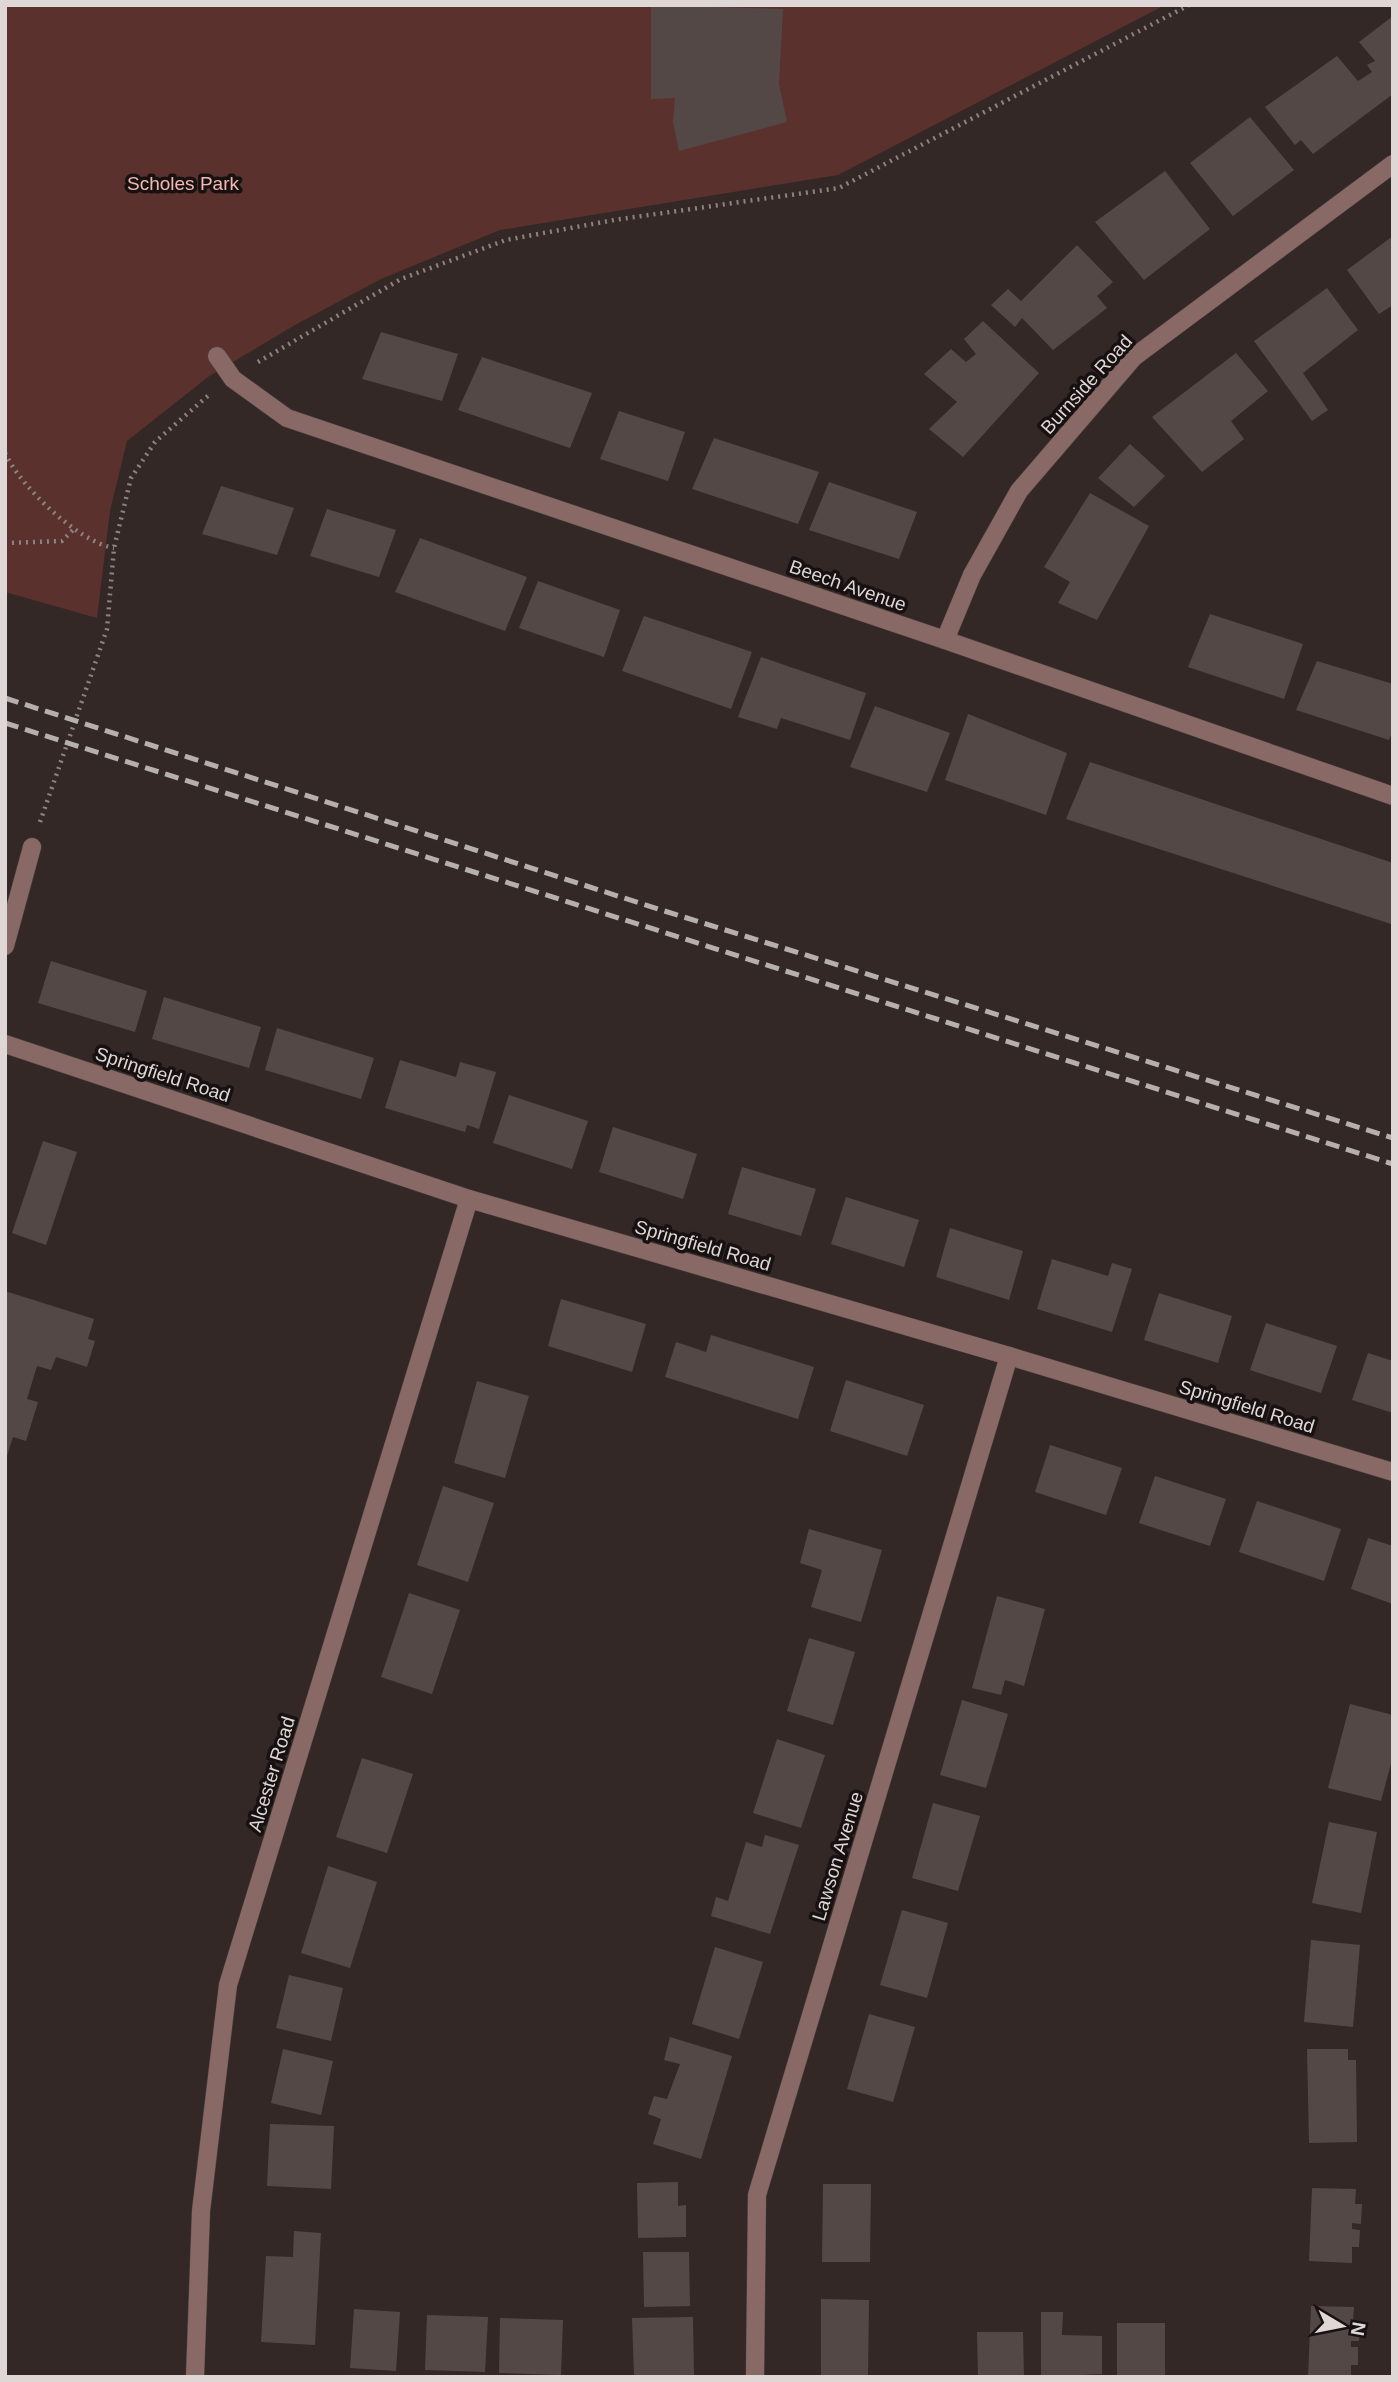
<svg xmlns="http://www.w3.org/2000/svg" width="1398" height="2382" font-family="Helvetica,sans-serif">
	<rect width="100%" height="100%" fill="#332826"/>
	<path fill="#5a312c" d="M5 5H1165L838 175 500 230 381 279 295 325 208 377 127 441 110 511 97 618 5 592Z"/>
	<g fill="#544847">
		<path d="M651 5 783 9 779 84 787 122 679 151 673 122 675 98 651 99Z"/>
		<path d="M1393 16V94L1313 154 1301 140 1295 145 1265 107 1337 56 1358 81 1372 72 1367 65 1375 61 1359 42Z"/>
		<path d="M1250 117 1294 170 1233 216 1190 163Z"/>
		<path d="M1165 171 1210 229 1144 280 1095 222Z"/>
		<path d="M1393 236V305L1379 314 1347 270Z"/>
		<path d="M1077 245 1113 282 1097 296 1107 308 1053 350 1022 318 1015 327 991 305 1008 289 1021 301Z"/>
		<path d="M1327 288 1358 330 1303 373 1328 410 1312 421 1254 341Z"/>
		<path d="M983 321 1039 373 963 457 929 429 957 402 924 374 951 349 966 362 976 354 964 339Z"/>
		<path d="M381 332 458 354 442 401 362 379Z"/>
		<path d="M1236 353 1268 391 1231 421 1244 439 1202 472 1152 417Z"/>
		<path d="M482 357 592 393 570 448 458 410Z"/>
		<path d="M619 411 685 432 668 481 600 459Z"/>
		<path d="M714 438 819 472 798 524 692 489Z"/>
		<path d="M1130 444 1165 476 1134 507 1098 478Z"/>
		<path d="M829 482 917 512 899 559 809 530Z"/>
		<path d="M221 486 294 508 277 555 202 534Z"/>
		<path d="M1090 493 1149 526 1097 620 1058 603 1070 582 1044 567Z"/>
		<path d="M327 509 396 530 379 577 310 556Z"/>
		<path d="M420 538 527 577 505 631 395 592Z"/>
		<path d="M538 581 620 610 604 657 519 628Z"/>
		<path d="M1210 614 1303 644 1284 699 1188 667Z"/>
		<path d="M644 616 752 652 731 709 622 671Z"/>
		<path d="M761 657 866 693 850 740 781 718 777 729 738 717Z"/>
		<path d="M1317 661 1393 684V730L1389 740 1296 710Z"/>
		<path d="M875 706 950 733 927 792 850 767Z"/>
		<path d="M968 714 1067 753 1046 815 945 780Z"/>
		<path d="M1090 762 1393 863 1391 924 1066 819Z"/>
		<path d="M51 961 147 991 135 1032 38 1003Z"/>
		<path d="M164 997 261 1027 249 1068 152 1039Z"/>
		<path d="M277 1028 374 1058 361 1099 265 1070Z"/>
		<path d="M400 1060 456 1077 460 1062 496 1072 479 1129 467 1125 465 1132 385 1108Z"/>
		<path d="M509 1095 588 1121 572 1169 493 1143Z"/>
		<path d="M613 1127 697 1154 683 1199 599 1172Z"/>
		<path d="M43 1141 77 1152 46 1245 12 1233Z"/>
		<path d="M742 1167 816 1189 801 1236 728 1214Z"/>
		<path d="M846 1197 919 1220 904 1267 831 1244Z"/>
		<path d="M950 1228 1023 1251 1009 1300 936 1277Z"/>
		<path d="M1052 1259 1108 1276 1112 1263 1132 1269 1112 1332 1037 1309Z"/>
		<path d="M5 1291 94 1319 88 1339 95 1341 87 1367 56 1357 51 1370 37 1366 27 1399 38 1402 26 1441 13 1437 6 1459Z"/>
		<path d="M1159 1293 1232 1316 1218 1363 1144 1340Z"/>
		<path d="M561 1299 646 1324 632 1372 548 1346Z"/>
		<path d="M1266 1323 1337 1346 1321 1393 1250 1370Z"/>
		<path d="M711 1335 814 1367 798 1419 665 1377 676 1342 706 1352Z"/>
		<path d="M1368 1353 1393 1361V1413L1352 1400Z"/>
		<path d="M846 1380 924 1405 907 1456 830 1431Z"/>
		<path d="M477 1381 529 1396 505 1478 454 1463Z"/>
		<path d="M1050 1445 1122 1468 1106 1515 1035 1492Z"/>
		<path d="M1155 1476 1226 1499 1210 1546 1139 1523Z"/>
		<path d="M443 1486 494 1503 468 1582 417 1565Z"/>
		<path d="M1257 1501 1341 1529 1324 1581 1239 1552Z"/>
		<path d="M809 1529 882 1550 861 1622 811 1607 822 1570 800 1563Z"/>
		<path d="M1368 1538 1393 1546V1604L1351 1589Z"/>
		<path d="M409 1593 460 1610 432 1694 381 1677Z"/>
		<path d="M997 1596 1045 1609 1024 1686 1005 1680 1001 1695 972 1688Z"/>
		<path d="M809 1638 855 1652 833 1725 787 1711Z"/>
		<path d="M962 1700 1008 1714 986 1788 940 1775Z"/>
		<path d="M1350 1704 1393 1715V1756L1381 1801 1328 1788Z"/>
		<path d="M777 1739 825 1755 801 1828 753 1813Z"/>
		<path d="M362 1758 413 1774 387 1853 336 1837Z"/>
		<path d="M933 1803 980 1816 958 1891 912 1878Z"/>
		<path d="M1329 1822 1377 1832 1361 1913 1312 1903Z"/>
		<path d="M765 1835 799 1845 770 1934 711 1916 716 1897 728 1901 746 1842 762 1847Z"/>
		<path d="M328 1866 377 1882 350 1968 301 1953Z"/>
		<path d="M902 1910 948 1923 927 1998 880 1985Z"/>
		<path d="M1311 1940 1360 1945 1353 2027 1304 2022Z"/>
		<path d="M715 1947 763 1962 739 2039 692 2024Z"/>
		<path d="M289 1975 343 1988 331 2041 276 2028Z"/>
		<path d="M869 2014 915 2027 893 2102 847 2089Z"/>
		<path d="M670 2037 732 2056 701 2159 653 2144 661 2119 648 2114 654 2096 667 2099 680 2064 664 2060Z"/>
		<path d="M283 2049 333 2061 321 2115 271 2103Z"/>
		<path d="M1307 2049H1348V2060H1356L1357 2142 1309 2143Z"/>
		<path d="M270 2124 334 2126 331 2189 267 2186Z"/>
		<path d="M678 2182V2206L686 2205V2237L638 2238 637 2183Z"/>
		<path d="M823 2184H871L870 2262H822Z"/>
		<path d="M1312 2188 1356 2189 1355 2204H1362L1361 2224 1352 2223V2229L1360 2230 1359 2247H1352V2263L1309 2261Z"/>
		<path d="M294 2231 321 2233 315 2345 261 2342 266 2256 293 2257Z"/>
		<path d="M643 2252H689L690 2306 644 2307Z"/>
		<path d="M821 2299 869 2300 868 2377H821Z"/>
		<path d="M1311 2306 1354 2307 1353 2322H1361L1359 2341H1351V2347H1358V2365H1351V2377H1308Z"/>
		<path d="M354 2309 400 2312 396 2371 350 2368Z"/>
		<path d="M1041 2312H1063L1062 2335 1102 2336V2374L1041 2377Z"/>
		<path d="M427 2315 488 2317 485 2372 425 2370Z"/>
		<path d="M693 2317 694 2375 634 2376 632 2318Z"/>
		<path d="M500 2318 563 2320 561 2375 499 2373Z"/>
		<rect x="1117" y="2323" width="48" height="54"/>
		<path d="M977 2332H1023L1024 2377H978Z"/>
	</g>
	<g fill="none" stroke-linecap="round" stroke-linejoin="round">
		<g stroke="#4e4442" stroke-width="19">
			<g id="minor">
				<path d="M217 356 233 379 287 418 945 640 1393 796"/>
				<path d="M945 640 972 575 1019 491 1134 357 1393 164"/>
				<path d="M5 946 32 847"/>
				<path d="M5 1044 469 1199 1009 1356 1393 1472"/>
				<path d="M195 2377 201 2211 228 1985 469 1199"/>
				<path d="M755 2377 757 2195 1009 1356"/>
			</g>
		</g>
		<g stroke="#8c8382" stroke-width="4.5" stroke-dasharray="2 5" stroke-linecap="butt">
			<path d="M258 362 401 279 506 240 614 220 839 188 1189 5"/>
			<path d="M5 453C20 486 78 542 114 548"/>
			<path d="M5 543 62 541 74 529"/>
			<path d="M40 822 107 629 114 548 131 478 155 442 210 394"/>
		</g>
		<use href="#minor" stroke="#886965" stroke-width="18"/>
		<g stroke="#b7afae" stroke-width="5" stroke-dasharray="14 7" stroke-linecap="butt">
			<path d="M5 698 658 909 1393 1138"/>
			<path d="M5 723 1393 1164"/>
		</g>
	</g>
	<g text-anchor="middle" stroke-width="7" stroke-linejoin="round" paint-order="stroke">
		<g font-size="19" fill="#f5b8b0" stroke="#171211">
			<text x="183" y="190">Scholes Park</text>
		</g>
		<g font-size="19" fill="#ded7d6" stroke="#171211">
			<text transform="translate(1086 384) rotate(-48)" y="7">Burnside Road</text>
			<text transform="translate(848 585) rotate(19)" y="7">Beech Avenue</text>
			<text transform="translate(163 1074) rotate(18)" y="7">Springfield Road</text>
			<text transform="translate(703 1245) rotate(16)" y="7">Springfield Road</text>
			<text transform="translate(1247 1406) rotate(17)" y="7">Springfield Road</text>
			<text transform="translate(271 1774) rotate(-73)" y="7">Alcester Road</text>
			<text transform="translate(837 1856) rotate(-73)" y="7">Lawson Avenue</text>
		</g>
	</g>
	<rect width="1398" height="2382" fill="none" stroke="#ded7d6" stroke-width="14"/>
	<g transform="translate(1342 2326) rotate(100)" stroke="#171211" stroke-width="5" paint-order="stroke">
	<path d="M0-5L12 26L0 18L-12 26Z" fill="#ded7d6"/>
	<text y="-10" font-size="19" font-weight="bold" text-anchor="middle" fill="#ded7d6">N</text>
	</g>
</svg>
